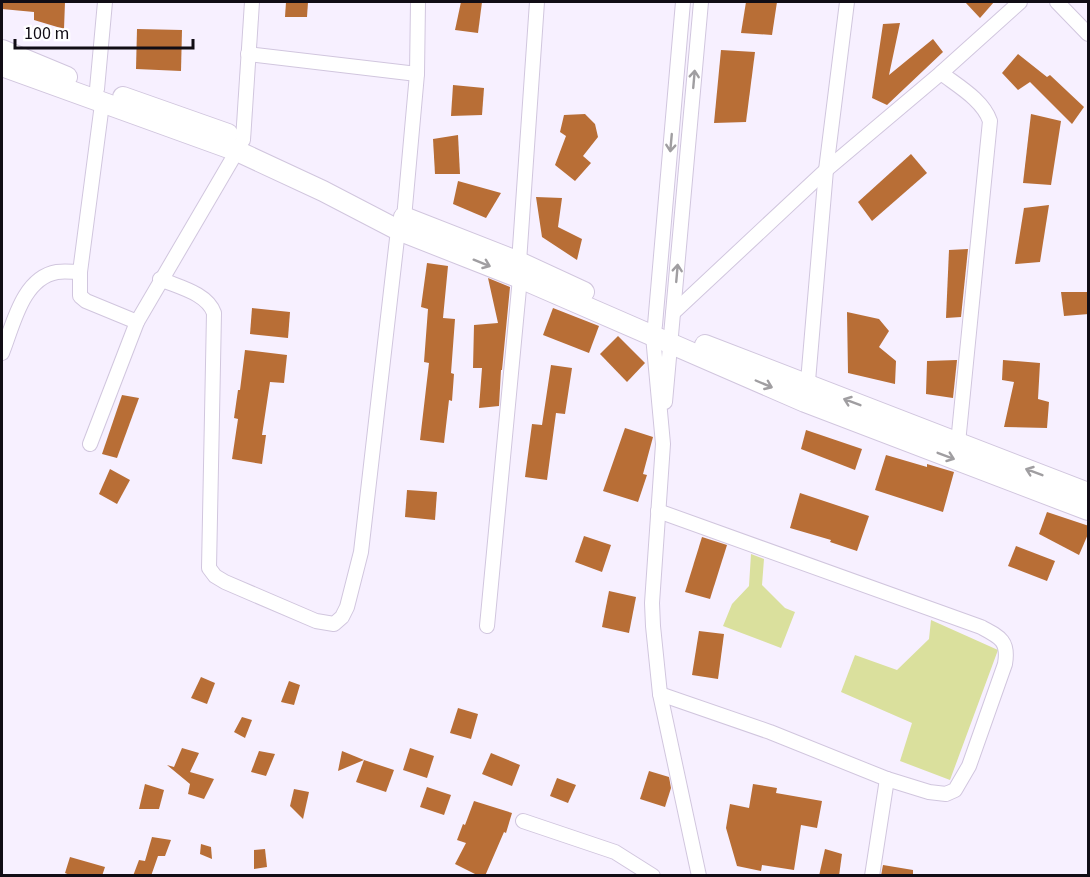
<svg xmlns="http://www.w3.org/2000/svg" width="1090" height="877" font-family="'Source Sans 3',sans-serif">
	<rect width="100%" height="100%" fill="#f7f0ff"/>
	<g fill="#dae09d">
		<path d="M751 554 764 559 762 585 785 608 795 612 781 648 723 626 732 604 749 586Z"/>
		<path d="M931 620 998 650 950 780 900 761 912 723 841 692 855 655 897 670 929 639Z"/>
	</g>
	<g fill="#b86e36">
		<path d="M2 2H65L64 29 34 20V12L2 9Z"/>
		<path d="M286 2H308L307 17H285Z"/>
		<path d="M461 2H482L478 33 455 30Z"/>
		<path d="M746 2H777L772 35 741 33Z"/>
		<path d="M965 2H994L980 18Z"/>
		<path d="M900 23 889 75 933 39 943 52 887 105 872 98 883 24Z"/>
		<path d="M137 29 182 30 181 71 136 69Z"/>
		<path d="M721 50 755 52 746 122 714 123Z"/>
		<path d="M1018 54 1047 77 1050 75 1084 107 1072 124 1030 82 1018 90 1002 73Z"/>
		<path d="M453 85 484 88 482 115 451 116Z"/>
		<path d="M585 114 595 124 598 137 583 156 591 163 575 181 555 165 566 136 560 132 564 115Z"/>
		<path d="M1031 114 1061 121 1051 185 1023 183Z"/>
		<path d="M458 135 460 174H435L433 139Z"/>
		<path d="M911 154 927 173 872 221 858 202Z"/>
		<path d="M458 181 501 193 486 218 453 204Z"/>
		<path d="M536 197 562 198 558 227 582 239 577 260 542 237Z"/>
		<path d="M1049 205 1040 262 1015 264 1024 208Z"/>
		<path d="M968 249 961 317 946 318 949 250Z"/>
		<path d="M427 263 448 266 443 318 455 319 451 373 454 374 452 401 449 400 444 443 420 440 429 363 424 362 428 309 421 307Z"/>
		<path d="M488 278 510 287 502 370H501L499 406 479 408 482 368H473L474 325 498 323Z"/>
		<path d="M1061 292H1089V314L1064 316Z"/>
		<path d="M252 308 290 312 288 338 250 334Z"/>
		<path d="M553 308 599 326 589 353 543 335Z"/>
		<path d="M847 312 879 319 889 331 879 347 896 361 895 384 848 373Z"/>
		<path d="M618 336 645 363 627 382 600 354Z"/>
		<path d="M245 350 287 355 284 383 270 382 262 435H266L262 464 232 459 238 419 234 418 238 390H240Z"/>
		<path d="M957 360 953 398 926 394 927 361Z"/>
		<path d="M1003 360 1040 363 1038 399 1049 402 1047 428 1004 427 1014 382 1002 380Z"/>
		<path d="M551 365 572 368 565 414 556 413 547 480 525 477 532 424 542 425Z"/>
		<path d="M122 395 139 398 117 458 102 454Z"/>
		<path d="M625 428 653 437 643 474 647 475 638 502 603 491Z"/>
		<path d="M806 430 862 449 855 470 801 449Z"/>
		<path d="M886 455 927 467V464L954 472 943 512 875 490Z"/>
		<path d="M110 469 130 480 117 504 99 494Z"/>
		<path d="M407 490 437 492 435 520 405 517Z"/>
		<path d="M800 493 869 516 857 551 830 542 831 540 790 528Z"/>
		<path d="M1047 512 1089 526V532L1079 555 1039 534Z"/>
		<path d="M584 536 611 545 602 572 575 562Z"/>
		<path d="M702 537 727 545 710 599 685 592Z"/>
		<path d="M1016 546 1055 561 1047 581 1008 566Z"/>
		<path d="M609 591 636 597 629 633 602 627Z"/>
		<path d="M699 631 724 634 718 679 692 675Z"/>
		<path d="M201 677 215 683 207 704 191 698Z"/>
		<path d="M289 681 300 685 294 705 281 702Z"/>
		<path d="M458 708 478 714 471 739 450 733Z"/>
		<path d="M242 717 252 720 245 738 234 732Z"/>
		<path d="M182 748 199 753 190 772 214 779 204 799 188 794 190 784 167 765 174 767Z"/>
		<path d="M410 748 434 756 427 778 403 770Z"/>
		<path d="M259 751 275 754 266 776 251 772Z"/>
		<path d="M342 751 364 760 338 771Z"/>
		<path d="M491 753 520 765 512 786 482 774Z"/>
		<path d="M364 760 394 770 386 792 356 782Z"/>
		<path d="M649 771 669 777 671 788 665 807 640 799Z"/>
		<path d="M557 778 576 785 568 803 550 796Z"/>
		<path d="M145 784 164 790 159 809H139Z"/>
		<path d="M753 784 777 788 776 793 822 801 817 828 801 825 794 870 762 865 761 871 737 866 726 828 730 804 749 808Z"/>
		<path d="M427 787 451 795 444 815 420 807Z"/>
		<path d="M294 789 309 792 303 819 290 806Z"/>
		<path d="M474 801 512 813 506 833 504 832 485 876H479L455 864 466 843 457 840 463 824 465 825Z"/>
		<path d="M152 837 171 840 165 856H158L151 876H133L139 860 145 861Z"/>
		<path d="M201 844 211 847 212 859 200 854Z"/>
		<path d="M265 849 267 867 254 869V850Z"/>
		<path d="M825 849 842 854 839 876H819Z"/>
		<path d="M70 857 105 867 102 876H72L65 873Z"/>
		<path d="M883 865 913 870V876H881Z"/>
	</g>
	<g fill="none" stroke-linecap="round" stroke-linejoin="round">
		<g stroke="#d1c6de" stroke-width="16">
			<g id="minor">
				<path d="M683 2 655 325 653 336 663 444 652 603 653 626 660 694 699 876"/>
				<path d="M1057 2 1088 34"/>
				<path d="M248 54 417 74"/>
				<path d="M941 73C958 86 983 100 990 121L958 443"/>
				<path d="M97 89 105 2"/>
				<path d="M102 104 80 272V296L86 301 137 322"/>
				<path d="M243 140 252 2"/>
				<path d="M404 218 417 74 418 2"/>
				<path d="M519 262 537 2"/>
				<path d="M160 279C178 287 207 293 214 313L209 568 215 576 225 582 316 621 334 624 342 617 347 607 361 552 398 230"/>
				<path d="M673 313 826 170 941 73 1020 2"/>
				<path d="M2 353C13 326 22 278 57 272 64 271 73 272 80 272"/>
				<path d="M807 393 826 170 847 2"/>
				<path d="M665 402 701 2"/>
				<path d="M90 444 137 322 237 151"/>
				<path d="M658 511 981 627C1000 637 1009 641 1005 664L969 766 955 790 946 794 929 792 887 779 770 732 660 694"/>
				<path d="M487 626 520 278"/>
				<path d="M523 821 615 852 653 876"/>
				<path d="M872 876 887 779"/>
			</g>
		</g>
		<g stroke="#d1c6de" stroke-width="22">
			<g id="secondary">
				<path d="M2 50 67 77"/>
				<path d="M2 66 237 151 323 191 398 230 520 278 805 402 1088 510"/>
				<path d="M123 97 228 134"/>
				<path d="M404 217 519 262 584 292"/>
				<path d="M705 345 1088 493"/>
			</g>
		</g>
		<use href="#minor" stroke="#fff" stroke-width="14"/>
		<use href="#secondary" stroke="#fff" stroke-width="20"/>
	</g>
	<defs><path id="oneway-shaft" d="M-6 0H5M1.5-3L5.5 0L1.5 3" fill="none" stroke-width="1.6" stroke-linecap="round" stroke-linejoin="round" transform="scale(1.5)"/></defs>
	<g stroke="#a09ea1">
		<use href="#oneway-shaft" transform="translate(694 79) rotate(-85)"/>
		<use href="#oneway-shaft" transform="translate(671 143) rotate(95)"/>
		<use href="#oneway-shaft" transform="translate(482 263) rotate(22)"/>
		<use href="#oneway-shaft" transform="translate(677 273) rotate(-85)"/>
		<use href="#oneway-shaft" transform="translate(764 384) rotate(23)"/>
		<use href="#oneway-shaft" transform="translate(852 402) rotate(-159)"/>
		<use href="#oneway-shaft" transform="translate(946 456) rotate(21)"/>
		<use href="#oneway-shaft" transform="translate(1034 472) rotate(-159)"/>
	</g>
	<rect width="1090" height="877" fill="none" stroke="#110d15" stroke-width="6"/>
	<path d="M15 39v9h178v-9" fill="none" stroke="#110d15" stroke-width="3"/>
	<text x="24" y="39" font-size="18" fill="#110d15" stroke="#ffffff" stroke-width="4.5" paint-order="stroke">100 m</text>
</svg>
